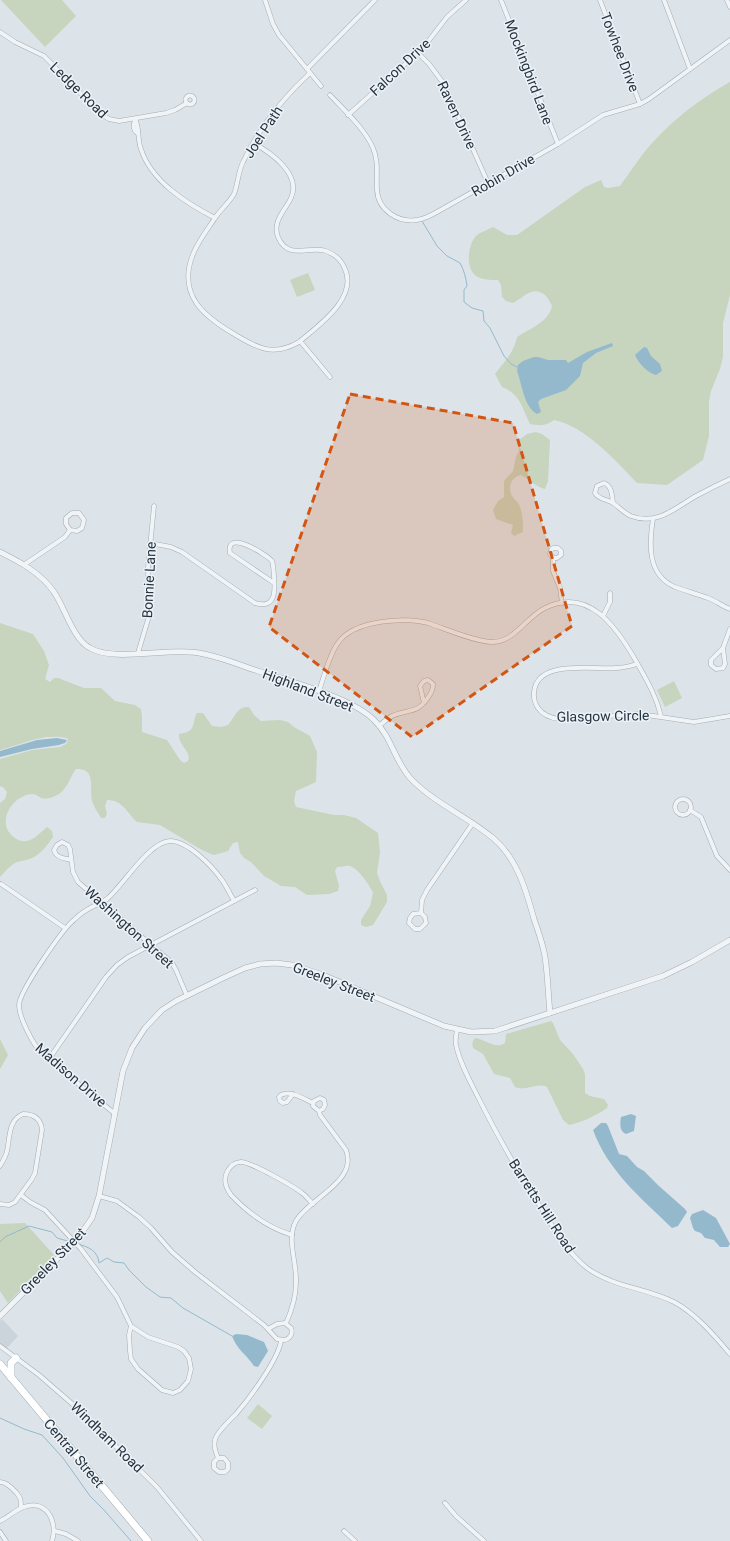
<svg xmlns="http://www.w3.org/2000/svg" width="730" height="1541" font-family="Roboto,sans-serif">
	<rect width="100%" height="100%" fill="#dde4e9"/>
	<path fill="#cbd3db" d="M2 1319 18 1336 6 1349 0 1343V1321Z"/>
	<g fill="#c7d4be">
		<path d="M1 0H62L76 16 45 47Z"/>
		<path d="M730 82V295L723 323V357L720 369 711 391 709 401V436L703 460 667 485 637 483C616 461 585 426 554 420 546 426 539 426 530 424 521 406 521 395 502 387L495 374C505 360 513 355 517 337 529 329 549 322 552 306 550 302 548 298 545 295 533 285 524 297 513 303L506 301 502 297 501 285 498 280C491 280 482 280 476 276 465 268 468 244 476 236 480 232 488 230 493 227L507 235H517L585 187 601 180 604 187 608 188 620 186C631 171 641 155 653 142 675 118 701 98 730 82Z"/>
		<path d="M308 273 315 290 297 297 290 280Z"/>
		<path d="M536 432 542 434 550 440 548 481 545 489C536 487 529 479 521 475 512 477 508 485 511 494 513 499 519 502 520 507 523 515 523 523 523 532L514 536 511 533 513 525 496 519 493 510 498 501 504 497V481L513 471 516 457 519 451V440L527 434Z"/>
		<path d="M0 623 33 634 44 651 49 665 45 679 50 682 54 678H58L84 688H101L115 701 135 705 141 709 142 717V732L167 740 180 760 184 763 188 761C192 751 178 746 179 734 182 733 186 733 189 731 195 728 193 719 197 713H203L212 726 221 727 228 725C235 717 237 706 249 707L254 715 261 721 280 720 288 722 294 727 310 736 317 752 316 782 296 791 294 801 296 807 334 815H344L356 818 378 833 380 852 377 873 380 881 387 895V902L373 925 366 927 361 925V920L370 906 373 893C370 886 359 869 350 866 347 865 341 867 337 867L335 871 339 886 338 891 329 894 307 895 295 887 281 886 264 876 251 862 244 858 240 853 238 842 233 843 228 851 214 855 211 854 202 850 160 825 137 822C128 814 122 799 107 800L105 806 107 814 105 818H101C98 813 94 807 92 801 89 788 97 768 76 769 70 777 67 789 59 794 53 797 48 800 41 798 39 797 36 794 33 794 17 794 1 813 7 829 11 837 21 844 30 840 36 838 42 831 47 827L52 831 53 837C46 847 38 858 26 860 23 861 20 861 17 862 10 865 5 872 0 877V803L5 799 7 792 4 788 0 786V759L32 750 60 747 66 744 68 740 67 738C41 733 24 744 0 750Z"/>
		<path d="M674 681 682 698 665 707 657 690Z"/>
		<path d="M551 1021 553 1023 560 1040 573 1054 583 1069 585 1074V1093L590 1096 604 1099 608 1105 607 1108C596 1116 582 1122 569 1125L563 1120 547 1087C536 1082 526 1092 515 1087L510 1078 494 1074 483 1054 473 1048C472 1044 472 1041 475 1038 485 1039 496 1050 505 1043L506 1034Z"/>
		<path d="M0 1039 8 1055 0 1069Z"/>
		<path d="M25 1223 54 1255 8 1303 0 1291V1224Z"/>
		<path d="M258 1404 272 1416 262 1429 247 1418Z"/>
	</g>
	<g fill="#94b9cd">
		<path d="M612 343 613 346 596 353 583 363 580 376 566 390 541 399 538 402 541 412 537 414C524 407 522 384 517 371L518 365 523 361 534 357H538L548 360H566L568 363 587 352Z"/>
		<path d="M644 347 647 348 651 356 660 364 662 371 656 375C648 373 638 363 635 355Z"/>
		<path d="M57 738 67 740 65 743 59 745 32 749 0 757V751L37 740Z"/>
		<path d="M631 1114 636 1116 634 1131 626 1134C619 1131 620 1123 621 1117Z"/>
		<path d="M601 1123H606L608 1126 619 1154 627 1156 637 1167 644 1171 659 1186 685 1209 687 1212 678 1226 672 1228C641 1198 608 1171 593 1130Z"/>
		<path d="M703 1210 716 1218 730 1244 728 1247H720L714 1240 705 1238 701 1233 695 1231 693 1228 690 1218 692 1214Z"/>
		<path d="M236 1334 247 1335 264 1342 268 1351 258 1367 254 1366C247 1355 237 1350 232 1336Z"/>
	</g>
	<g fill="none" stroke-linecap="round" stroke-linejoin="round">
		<g stroke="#94b9cd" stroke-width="1">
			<path d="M422 221 437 246 447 256 460 263C464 270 466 278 467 286L464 290V302L472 308 483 311 484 321 490 328 504 356 511 364 517 367"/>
			<path d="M0 1242 5 1237 29 1226 52 1232 57 1238 71 1242"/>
			<path d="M78 1244C89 1247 98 1251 99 1263L107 1258 114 1262 124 1263 129 1270 146 1287 160 1297 171 1298 183 1308 232 1336"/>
			<path d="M0 1418 24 1429 42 1435 63 1458 90 1496 104 1510 131 1541"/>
		</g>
		<g stroke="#a2acb3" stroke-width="5">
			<g id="minor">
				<path d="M265 0 273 24 279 35 321 86"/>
				<path d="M501 0 558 144"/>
				<path d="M600 0 640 104"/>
				<path d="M664 0 690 69"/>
				<path d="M727 0 730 7"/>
				<path d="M0 32 15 42 44 56 101 114 109 119 119 121 166 113 175 110 187 103"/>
				<path d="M418 53 429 64 444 84 488 183"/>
				<path d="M307 69 375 0"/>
				<path d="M330 95C344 110 365 129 373 148 379 162 376 175 377 190 378 210 398 223 417 220 424 219 430 216 437 212L558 144 603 115 640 104 649 99 730 40"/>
				<circle cx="190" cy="100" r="4.5"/>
				<path d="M348 115 423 48 447 17 466 0"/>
				<path d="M135 119C140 128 137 139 141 149 151 181 186 203 215 218"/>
				<path d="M135 120C133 125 133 130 137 133"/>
				<path d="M253 143C270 152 302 174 291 198 285 211 272 221 278 237 288 261 309 245 326 251 334 254 341 260 344 267 360 297 318 326 299 342 273 357 257 348 234 334 205 317 178 296 192 257 196 244 207 230 215 218 220 210 229 203 234 194 238 184 238 172 243 162 259 128 283 98 310 73"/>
				<path d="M300 341 330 377"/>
				<path d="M613 503C612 495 612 486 604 483L597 486 595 493C599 500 607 499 613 503 620 508 624 513 631 516 657 526 675 508 696 496 707 490 719 484 730 479"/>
				<path d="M653 519C649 544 647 575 675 587 686 591 697 594 708 598 716 601 722 606 730 609"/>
				<path d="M150 543 171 547 182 552 255 603C281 611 274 580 273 565L272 561C267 555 225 528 230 553L274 583"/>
				<path d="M553 558 550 554 551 550 553 548H558L561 551V555L557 558H553V571L560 588 562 603"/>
				<path d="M25 564 65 537 70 530 77 531 82 528 84 520 79 513H72L66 518V524L70 530"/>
				<path d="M603 616 610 602V593"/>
				<path d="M723 648 725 664 723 668 716 669 711 665V660L723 648 730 629"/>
				<path d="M138 653 149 616 148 568 154 506"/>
				<path d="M637 664C630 666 624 668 616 668 594 670 543 660 535 687 533 694 534 702 538 708 543 715 551 718 559 719L640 714 694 722 730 716"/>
				<path d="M319 691C324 677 329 655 338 643 353 620 407 616 431 624 448 630 476 642 492 642 515 642 526 617 545 608 589 586 617 628 636 661 646 679 656 695 661 716"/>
				<path d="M379 726C383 722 387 719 392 716 410 708 417 715 429 696 432 692 433 689 433 684L428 680 424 681 420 686 424 703"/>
				<circle cx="683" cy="807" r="8"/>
				<path d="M690 810 701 817 717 856 730 870"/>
				<path d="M71 860C64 858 56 858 54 850L57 845 62 842 68 845 70 849 73 872 78 882 172 963 176 970 187 996"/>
				<path d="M1 884 65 928"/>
				<path d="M421 913 413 914 410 918 409 923 415 929H420L426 923 425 917 421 913 422 900 427 890 473 823"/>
				<path d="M457 1030C456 1035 455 1040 456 1045 460 1064 471 1083 480 1101 499 1139 520 1175 543 1211 556 1232 568 1253 587 1268 613 1287 646 1288 674 1302 695 1313 715 1336 730 1354"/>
				<path d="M49 1059 106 977 117 965 128 957 255 890"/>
				<path d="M293 1094 287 1102 283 1103 280 1101 279 1097 281 1095C291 1090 304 1099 313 1103"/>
				<path d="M114 1113 42 1054C33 1044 19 1018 19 1005 19 992 63 928 75 919 80 914 86 910 92 907 97 904 104 902 108 898 124 884 149 842 170 841 188 841 212 866 222 880 227 887 230 894 234 901"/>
				<path d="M0 1166C3 1161 6 1156 7 1151 10 1138 8 1120 23 1114 34 1114 41 1119 42 1130L35 1173 32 1179 15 1202 9 1205 0 1204"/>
				<path d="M21 1195 30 1202 45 1210 81 1249 117 1297 131 1326 148 1337 178 1347 184 1351 189 1358 191 1369 188 1381 180 1390 173 1393 162 1390 138 1369 131 1359 130 1351 129 1335 131 1326"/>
				<path d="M99 1196 117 1201 139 1217 151 1228 172 1252 195 1272 264 1325 277 1339 285 1340C291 1338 293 1333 291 1328L285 1323 277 1324 268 1329"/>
				<path d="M292 1235C269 1228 247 1212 231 1195 226 1188 223 1180 227 1172 230 1166 235 1162 241 1162 251 1162 293 1186 302 1193 306 1196 309 1200 313 1204"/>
				<path d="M286 1323C292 1310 296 1297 296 1282 297 1262 286 1239 296 1221 309 1198 358 1182 346 1150L320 1115 319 1111 313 1106 314 1101 320 1098 324 1100 325 1105 323 1109 319 1111"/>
				<path d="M0 1346 39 1375 77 1408 157 1487 201 1541"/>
				<path d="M218 1458 214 1462V1468L219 1472H225L228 1469V1463L224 1458H218C216 1453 213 1446 215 1440 216 1433 230 1420 236 1414 249 1399 278 1360 281 1341"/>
				<path d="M0 1482C7 1482 17 1492 20 1498 21 1501 21 1505 21 1508"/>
				<path d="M445 1503 456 1516 484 1541"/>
				<path d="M0 1521C9 1517 15 1510 24 1507 47 1499 58 1522 52 1541"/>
				<path d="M55 1531 66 1534 78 1541"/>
				<path d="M344 1531 355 1541"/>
				<path d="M0 1532 6 1541"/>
			</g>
		</g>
		<g stroke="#a2acb3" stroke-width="6">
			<g id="tertiary">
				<path d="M0 552C20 562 41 573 54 592 65 608 73 639 90 648 116 663 172 646 204 654 224 658 242 666 261 672 292 682 352 698 374 720 392 737 395 763 412 780 436 804 468 817 493 838 517 858 526 890 534 919 538 931 543 944 545 957 548 976 548 994 550 1013"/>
				<path d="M0 1316 78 1238 92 1218 99 1196 123 1071 132 1048 145 1028 162 1010 176 1001 223 978 245 968 260 964 276 963 292 965 323 975 444 1026 471 1032 495 1031 663 976 692 962 730 940"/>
			</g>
		</g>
		<g stroke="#9baab6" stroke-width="8">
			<g id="primary">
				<path d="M0 1364 148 1541"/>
				<path d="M11 1377V1363L16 1358"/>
			</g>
		</g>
		<use href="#minor" stroke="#f1f4f7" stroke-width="4"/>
		<use href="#tertiary" stroke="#f1f4f7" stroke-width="5"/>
		<use href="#primary" stroke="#fff" stroke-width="7"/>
	</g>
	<path fill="#d45511" fill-opacity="0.2" stroke="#d45511" stroke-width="3" stroke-dasharray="8 5" stroke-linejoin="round" d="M350 394 513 423 572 626 412 737 269 627Z"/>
	<g text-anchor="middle" stroke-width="3" stroke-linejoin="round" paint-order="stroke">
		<g font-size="14" fill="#253441" stroke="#edf2f6">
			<text transform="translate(620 52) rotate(69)" y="5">Towhee Drive</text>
			<text transform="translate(400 67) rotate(-43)" y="5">Falcon Drive</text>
			<text transform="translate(529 72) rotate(69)" y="5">Mockingbird Lane</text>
			<text transform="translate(79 90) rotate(44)" y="5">Ledge Road</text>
			<text transform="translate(457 115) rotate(65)" y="5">Raven Drive</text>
			<text transform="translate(263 132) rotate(-57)" y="5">Joel Path</text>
			<text transform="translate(503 175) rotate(-30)" y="5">Robin Drive</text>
			<text transform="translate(149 580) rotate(-87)" y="5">Bonnie Lane</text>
			<text transform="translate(308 690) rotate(21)" y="5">Highland Street</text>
			<text transform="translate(603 716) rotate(-1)" y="5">Glasgow Circle</text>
			<text transform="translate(129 927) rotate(42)" y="5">Washington Street</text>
			<text transform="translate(334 982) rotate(21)" y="5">Greeley Street</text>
			<text transform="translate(71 1075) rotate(41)" y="5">Madison Drive</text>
			<text transform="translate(542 1206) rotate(57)" y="5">Barretts Hill Road</text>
			<text transform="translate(53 1261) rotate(-46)" y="5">Greeley Street</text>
			<text transform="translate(107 1437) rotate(44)" y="5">Windham Road</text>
			<text transform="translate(74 1453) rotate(50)" y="5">Central Street</text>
		</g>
	</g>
</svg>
